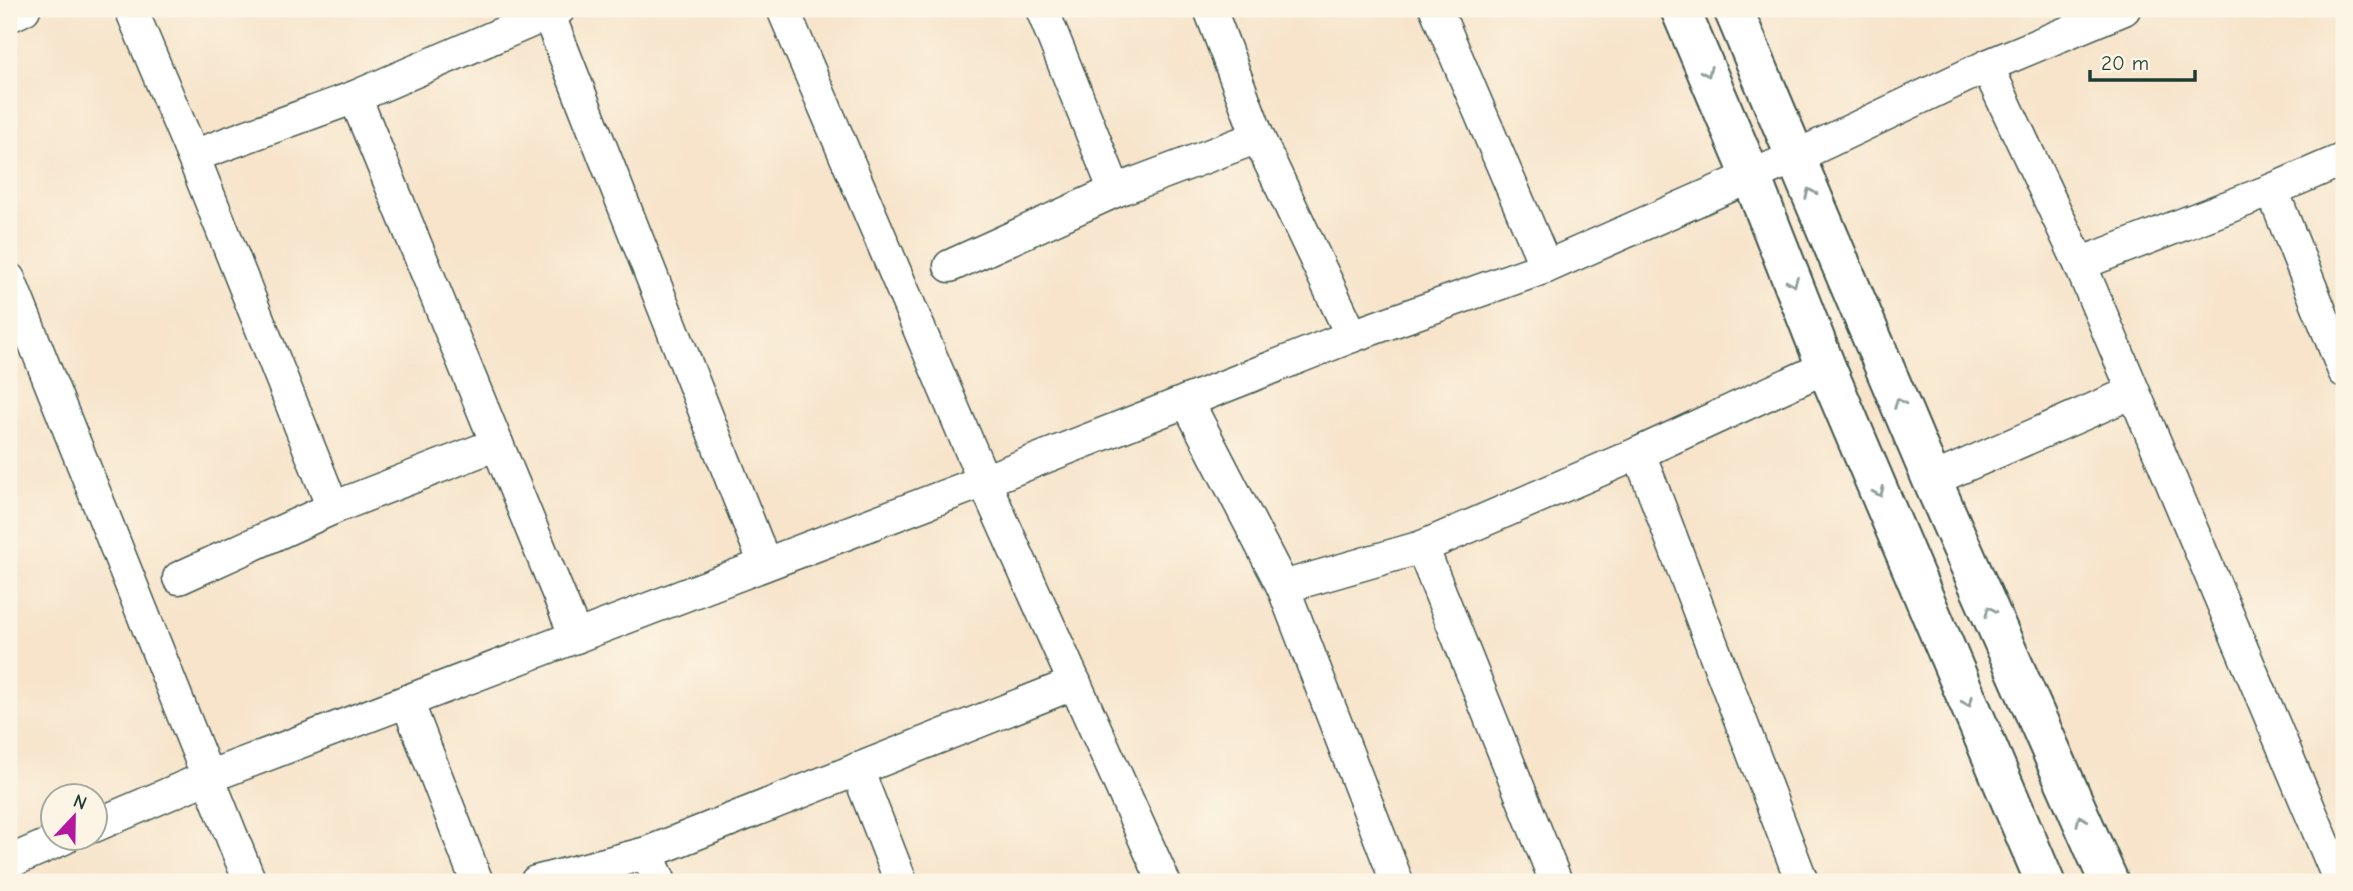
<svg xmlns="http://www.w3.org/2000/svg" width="2353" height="891" font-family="'Comic Neue',sans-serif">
	<rect width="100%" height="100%" fill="#fcf5e5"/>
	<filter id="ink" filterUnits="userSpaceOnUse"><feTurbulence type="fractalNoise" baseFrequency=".0143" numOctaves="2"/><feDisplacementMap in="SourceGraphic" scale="14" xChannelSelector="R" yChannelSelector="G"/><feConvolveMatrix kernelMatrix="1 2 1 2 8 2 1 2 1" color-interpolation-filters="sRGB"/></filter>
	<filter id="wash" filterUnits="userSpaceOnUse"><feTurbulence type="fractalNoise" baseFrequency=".00686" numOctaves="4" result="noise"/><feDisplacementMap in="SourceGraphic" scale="28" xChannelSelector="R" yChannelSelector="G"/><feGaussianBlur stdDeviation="1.57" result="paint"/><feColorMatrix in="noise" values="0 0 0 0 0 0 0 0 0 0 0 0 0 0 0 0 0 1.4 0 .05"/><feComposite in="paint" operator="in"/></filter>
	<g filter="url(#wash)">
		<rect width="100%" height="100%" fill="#f7e4cb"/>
	</g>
	<g filter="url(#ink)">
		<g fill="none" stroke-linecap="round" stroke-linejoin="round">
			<g stroke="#3f564b" stroke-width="35">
				<g id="minor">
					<path d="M131 9 193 156 355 97"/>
					<path d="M559 9 355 97 576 637"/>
					<path d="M783 9 984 481 1164 882"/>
					<path d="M1042 9 1115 191 1258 137 1352 336"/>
					<path d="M1210 9 1258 137"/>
					<path d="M1436 9 1546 267"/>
					<path d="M548 13 765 564"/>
					<path d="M9 16 24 9"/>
					<path d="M1987 66 2080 264 2340 882"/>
					<path d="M193 156 333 508 497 444"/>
					<path d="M2344 159 2272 190 2344 371"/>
					<path d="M2080 264 2272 190"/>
					<path d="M950 266 1115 191"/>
					<path d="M9 279 250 882"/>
					<path d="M1187 401 1283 587 1422 547"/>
					<path d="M1639 453 1802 882"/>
					<path d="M1932 480 2133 392"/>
					<path d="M179 578 333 508"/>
					<path d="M1283 587 1397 882"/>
					<path d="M407 701 477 882"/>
					<path d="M857 769 901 882"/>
					<path d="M94 826 208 777 984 481 1352 336 1546 267 1795 157 1987 66 2124 9"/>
					<path d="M647 853 660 882"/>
					<path d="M9 862 64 838"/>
					<path d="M536 882 647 853 1075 683"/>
					<path d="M1556 882 1422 547 1639 453 1826 367"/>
				</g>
			</g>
			<g stroke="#3f564b" stroke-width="42">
				<g id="tertiary">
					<path d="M1680 9 1751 176 1826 367 2045 882"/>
					<path d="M1733 9 1932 480 2109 882"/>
				</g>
			</g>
			<use href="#minor" stroke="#fff" stroke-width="32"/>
			<use href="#tertiary" stroke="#fff" stroke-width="38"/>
		</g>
		<defs><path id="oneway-chevron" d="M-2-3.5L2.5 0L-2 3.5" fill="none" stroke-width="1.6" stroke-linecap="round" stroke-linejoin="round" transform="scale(1.75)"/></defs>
		<g stroke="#8f9e9a">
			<use href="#oneway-chevron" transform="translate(1707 72) rotate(67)"/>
			<use href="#oneway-chevron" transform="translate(1810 193) rotate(-113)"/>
			<use href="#oneway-chevron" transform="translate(1793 282) rotate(69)"/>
			<use href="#oneway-chevron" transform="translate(1899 403) rotate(-113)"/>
			<use href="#oneway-chevron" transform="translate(1879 492) rotate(67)"/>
			<use href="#oneway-chevron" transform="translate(1990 611) rotate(-114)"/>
			<use href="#oneway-chevron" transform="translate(1968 702) rotate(67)"/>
			<use href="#oneway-chevron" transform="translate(2081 820) rotate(-114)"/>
		</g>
	</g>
	<rect width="2353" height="891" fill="none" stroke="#fcf5e5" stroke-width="35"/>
	<g transform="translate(74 817) rotate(22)"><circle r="33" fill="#fcf5e5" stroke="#a4ab9e" stroke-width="2"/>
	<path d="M0-5L12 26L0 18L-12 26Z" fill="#b5179e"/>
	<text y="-10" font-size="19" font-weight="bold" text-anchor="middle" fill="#1f3d34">N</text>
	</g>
	<path d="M2090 70v10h105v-10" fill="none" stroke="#1f3d34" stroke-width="3.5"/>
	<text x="2101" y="70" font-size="21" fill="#1f3d34" stroke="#fcf5e5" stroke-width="5" paint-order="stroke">20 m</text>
</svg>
